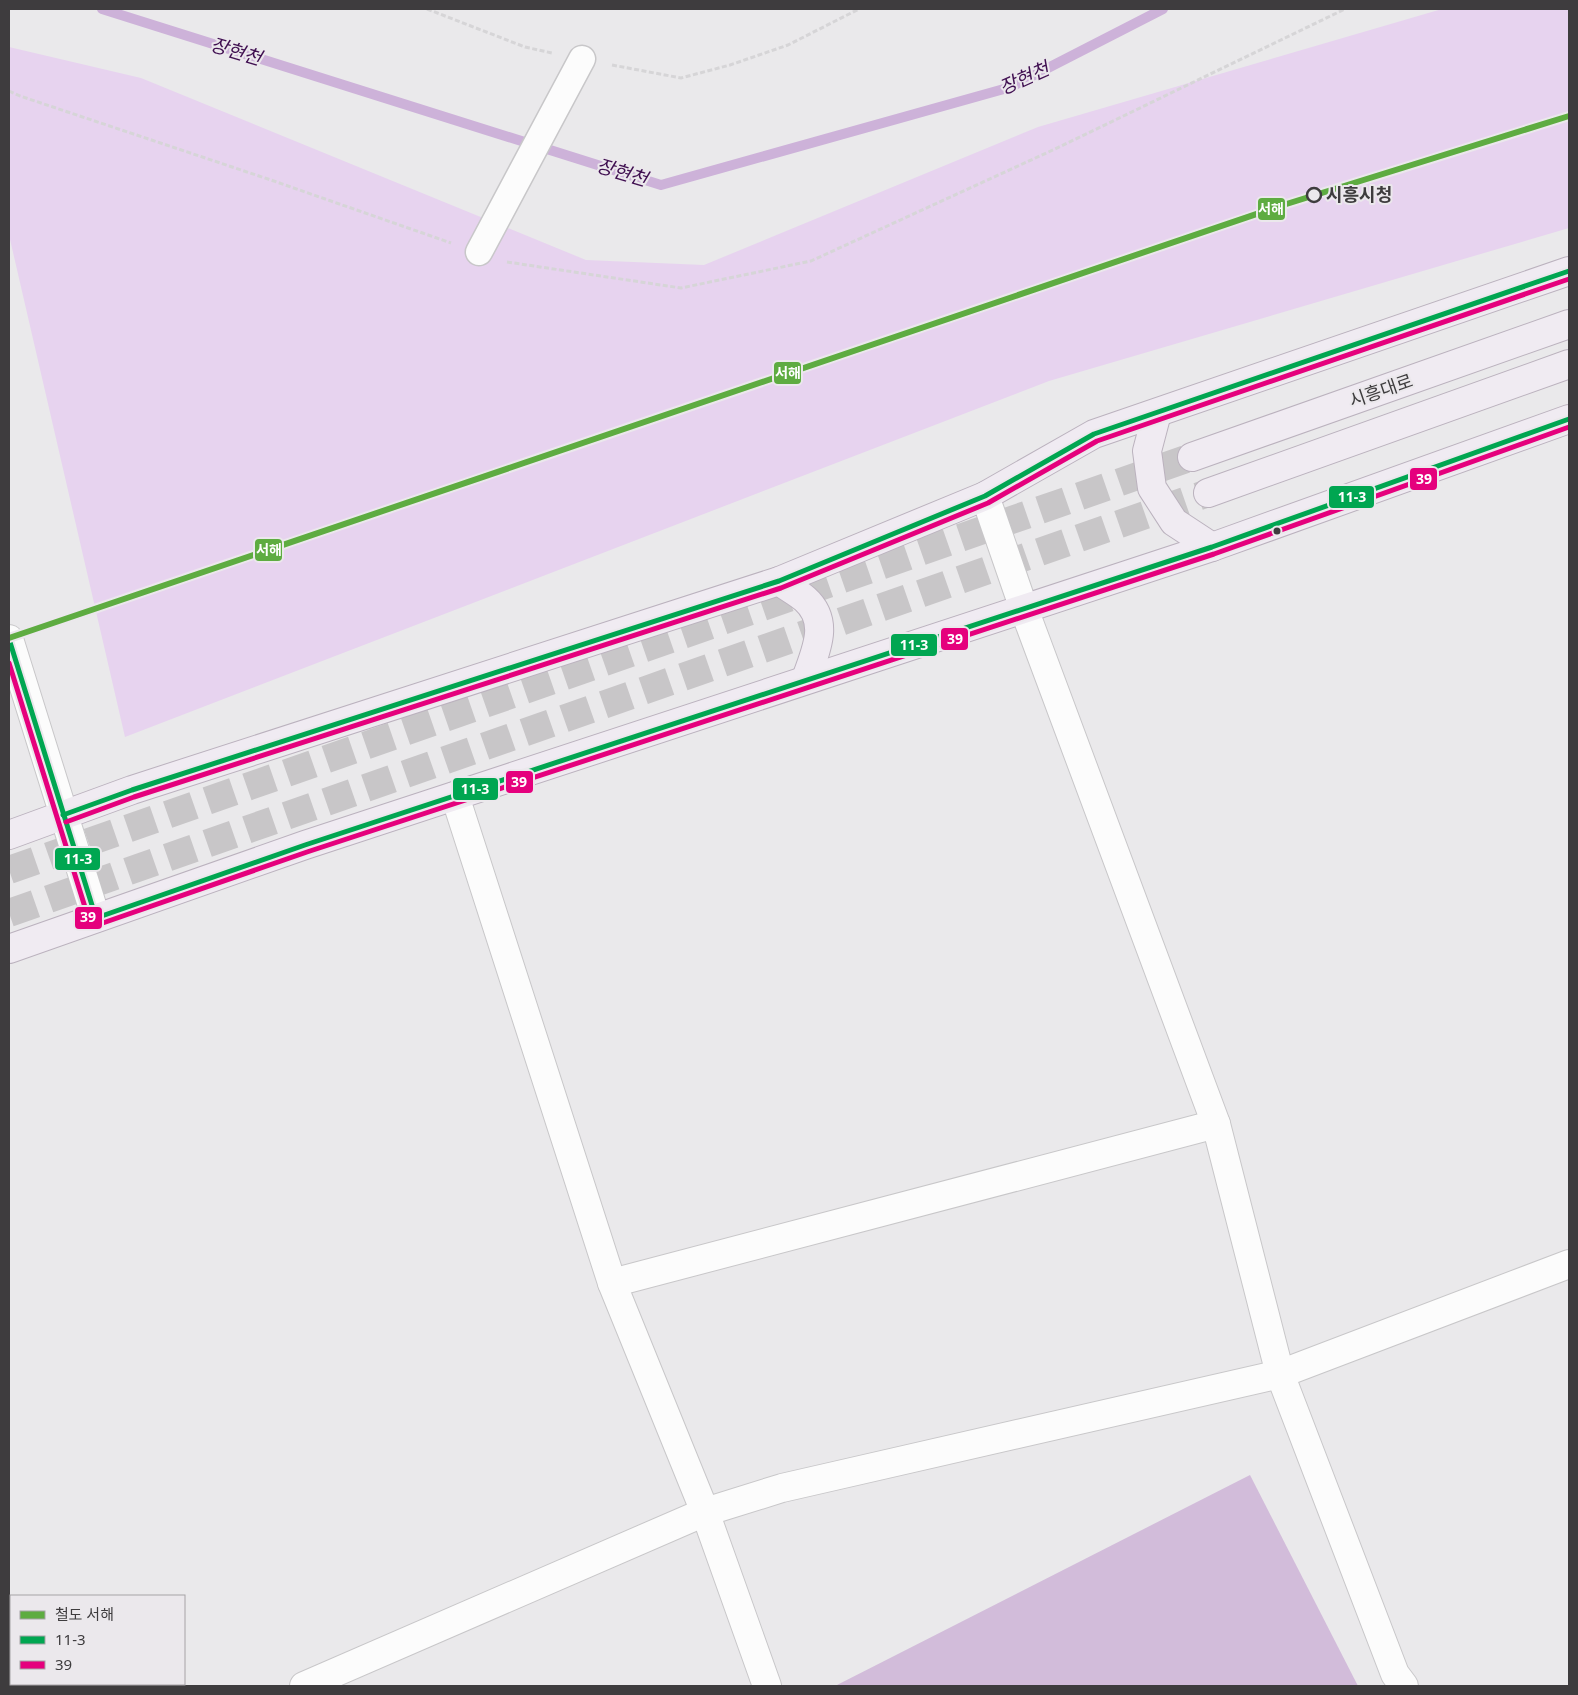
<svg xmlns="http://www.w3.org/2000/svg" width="1578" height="1695" font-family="'Noto Sans','Noto Sans KR',sans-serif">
	<rect width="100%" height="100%" fill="#eae9eb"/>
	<path fill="#e7d3ef" d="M1442 9H1569V228L1049 381 125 737 9 235V47L141 78 586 260 704 265 1038 127Z"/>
	<path fill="#d2bcda" d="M1250 1475 1358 1686H835Z"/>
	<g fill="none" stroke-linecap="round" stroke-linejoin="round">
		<path stroke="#cdb2d9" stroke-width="10" d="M102 9 661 185 1011 87 1163 9"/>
		<g stroke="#c8c6c8" stroke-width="28" stroke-dasharray="28 14" stroke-linecap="butt">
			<path d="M9 870 1192 457"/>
			<path d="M9 913 1208 493"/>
		</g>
		<g stroke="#c8c7c9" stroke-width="29">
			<path id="pedestrian" d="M479 252 582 59"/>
		</g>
		<g stroke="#c8c7c9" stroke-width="30">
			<g id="minor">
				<path d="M985 496 1024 609 1216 1124 1280 1374 1395 1674 1404 1686"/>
				<path d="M455 796 612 1283 705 1512 767 1686"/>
				<path d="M612 1283 1216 1124"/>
				<path d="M304 1686 705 1512 782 1488 1280 1374 1569 1264"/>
			</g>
		</g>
		<g stroke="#c8c7c9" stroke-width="30">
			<path id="tertiary" d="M9 639 96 918"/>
		</g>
		<g stroke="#bbb2be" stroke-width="30">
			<g id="primary">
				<path d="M1157 413 1147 451 1152 488 1174 522 1212 547"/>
				<path d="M1192 457 1569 324"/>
				<path d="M1208 493 1569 364"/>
				<path d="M779 581C787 587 797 592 805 599 831 622 815 652 806 679"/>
				<path d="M9 835 132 790 779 581 985 496 1094 434 1569 271"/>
				<path d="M9 949 305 845 1212 547 1569 419"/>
			</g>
		</g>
		<g stroke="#d6d5d7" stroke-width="3" stroke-dasharray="5 2.5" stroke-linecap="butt">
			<path d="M427 9 525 47 552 53"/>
			<path d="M612 65 681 78 730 65 788 45 859 9"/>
			<path d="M9 91 20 96 268 179 451 243"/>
			<path d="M507 262 681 288 811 261 1055 149 1345 9"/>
		</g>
		<use href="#pedestrian" stroke="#fcfcfc" stroke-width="26"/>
		<use href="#minor" stroke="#fcfcfc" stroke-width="28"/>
		<use href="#tertiary" stroke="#fcfcfc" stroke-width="28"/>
		<use href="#primary" stroke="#f0ebf2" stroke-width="28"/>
		<g stroke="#ebe8ec" stroke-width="9">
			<g id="bus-1">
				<path d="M9 639 96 918 305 845 1212 547 1569 419"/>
				<path d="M63 815 132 790 779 581 985 496 1094 434 1569 271"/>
			</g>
		</g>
		<g stroke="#ebe8ec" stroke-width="9">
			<g id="bus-2">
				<path d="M9 663 89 920 92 924 97 925 307 852 1214 554 1569 427"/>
				<path d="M66 822 134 797 781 588 988 503 1097 441 1569 279"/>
			</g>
		</g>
		<use href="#bus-1" stroke="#00a651" stroke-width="5"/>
		<use href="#bus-2" stroke="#e5007d" stroke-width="5"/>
		<g stroke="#ebe8ec" stroke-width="10">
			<path id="rail-1" d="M9 638 1280 206 1569 116"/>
		</g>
		<use href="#rail-1" stroke="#5eac41" stroke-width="6"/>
	</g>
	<circle fill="#ebe8ec" stroke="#3e3c3e" stroke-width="2.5" cx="1314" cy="195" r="7"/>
	<circle fill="#3e3c3e" stroke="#ebe8ec" stroke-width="2" cx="1277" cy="531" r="4.5"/>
	<g text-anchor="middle" stroke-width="4" stroke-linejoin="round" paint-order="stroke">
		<g font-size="18" font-weight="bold" fill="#3e3c3e" stroke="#ebe8ec" text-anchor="start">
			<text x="1326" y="201">시흥시청</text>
		</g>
		<g font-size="18" fill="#3e3c3e" stroke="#ebe8ec">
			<text transform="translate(1381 391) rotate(-19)" y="6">시흥대로</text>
		</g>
		<g font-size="19" font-style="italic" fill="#401051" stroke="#ebe8ec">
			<text transform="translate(236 51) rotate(17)" y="7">장현천</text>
			<text transform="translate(1024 78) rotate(-24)" y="7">장현천</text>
			<text transform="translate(622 172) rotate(17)" y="7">장현천</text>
		</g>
	</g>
	<g stroke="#ebe8ec" stroke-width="2">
		<rect x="1257" y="197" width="29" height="24" rx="5" fill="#5eac41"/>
		<rect x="773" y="361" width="29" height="24" rx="5" fill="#5eac41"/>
		<rect x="1409" y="467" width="29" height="24" rx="5" fill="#e5007d"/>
		<rect x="1328" y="485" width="47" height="24" rx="5" fill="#00a651"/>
		<rect x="254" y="538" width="29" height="24" rx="5" fill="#5eac41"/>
		<rect x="940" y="627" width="29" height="24" rx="5" fill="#e5007d"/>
		<rect x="890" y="633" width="48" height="24" rx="5" fill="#00a651"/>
		<rect x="505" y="770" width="29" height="24" rx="5" fill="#e5007d"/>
		<rect x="452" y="777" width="47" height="24" rx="5" fill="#00a651"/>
		<rect x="54" y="847" width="47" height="24" rx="5" fill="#00a651"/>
		<rect x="74" y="906" width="29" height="24" rx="5" fill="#e5007d"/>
	</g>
	<g font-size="14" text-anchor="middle" font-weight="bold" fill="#fff">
		<text x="1271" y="214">서해</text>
		<text x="788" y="378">서해</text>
		<text x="1424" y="484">39</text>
		<text x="1352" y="502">11-3</text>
		<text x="269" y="555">서해</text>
		<text x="955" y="644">39</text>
		<text x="914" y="650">11-3</text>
		<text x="519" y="787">39</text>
		<text x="475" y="794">11-3</text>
		<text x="78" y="864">11-3</text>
		<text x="88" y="922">39</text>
	</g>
	<rect width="1578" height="1695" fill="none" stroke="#3e3c3e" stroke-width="20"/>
	<rect x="10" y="1595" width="175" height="90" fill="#ebe8ec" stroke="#a6a3a6"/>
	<rect x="20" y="1611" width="25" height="8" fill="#5eac41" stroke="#a6a3a6"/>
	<text x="55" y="1620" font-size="15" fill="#3e3c3e">철도 서해</text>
	<rect x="20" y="1636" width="25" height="8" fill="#00a651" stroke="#a6a3a6"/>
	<text x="55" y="1645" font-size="15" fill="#3e3c3e">11-3</text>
	<rect x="20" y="1661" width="25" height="8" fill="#e5007d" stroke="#a6a3a6"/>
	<text x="55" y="1670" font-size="15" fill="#3e3c3e">39</text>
</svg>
